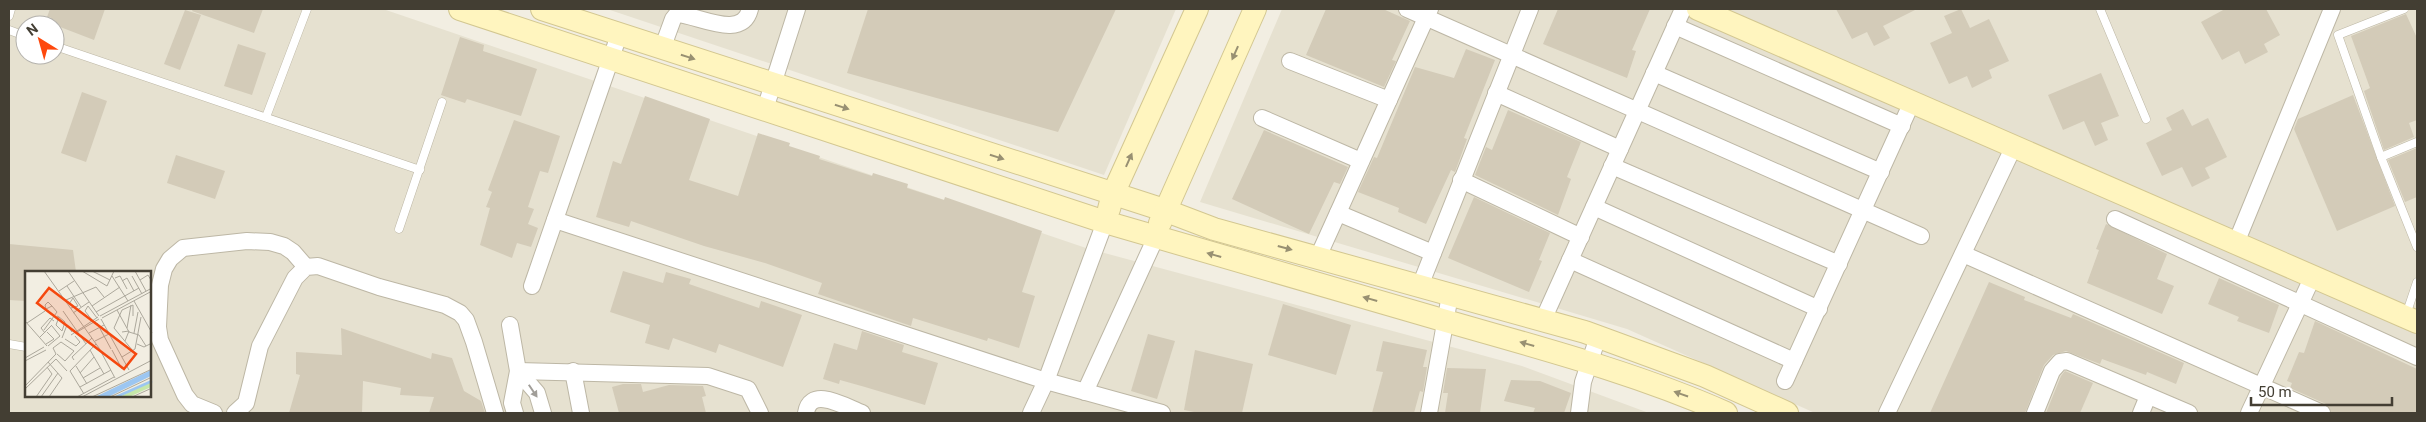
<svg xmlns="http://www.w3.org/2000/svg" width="2426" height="422" font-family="Roboto,sans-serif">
	<rect width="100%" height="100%" fill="#f2eee2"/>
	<g fill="#e6e1d0" fill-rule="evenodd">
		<path d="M9 9H383L1086 248 1522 366 1649 413H9ZM25 25H55V55H25ZM26 272H150V396H26Z"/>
		<path d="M607 9H1176L1104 175Z"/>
		<path d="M1282 9H2417V319L2137 212 2417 334V413H1815L1627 329 1200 202Z"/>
	</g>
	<g fill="#d3cbb8">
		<path d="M50 9H105L94 40 55 25H44Z"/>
		<path d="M193 9H263L254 33 192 11Z"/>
		<path d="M868 9H1116L1058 132 847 73Z"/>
		<path d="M1326 9H1383L1410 21 1392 60 1396 61 1384 87 1306 55Z"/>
		<path d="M1558 9H1650L1632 50 1636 51 1627 78 1543 44Z"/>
		<path d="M1836 9H1917L1883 26 1890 38 1874 46 1867 32 1852 39Z"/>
		<path d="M1961 9 1970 28 1989 19 2009 61 1989 70 1992 78 1972 88 1967 76 1949 84 1930 43 1952 33 1944 16Z"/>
		<path d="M2225 9H2266L2280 35 2264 44 2268 52 2245 64 2239 51 2222 60 2201 22Z"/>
		<path d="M185 10 201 15 180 70 164 64Z"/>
		<path d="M2406 14 2417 38V120L2409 123 2414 137 2384 150 2364 91 2370 88 2351 36Z"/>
		<path d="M460 37 484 45 483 51 537 69 521 116 467 99 465 103 441 95Z"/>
		<path d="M238 44 266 53 252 95 224 86Z"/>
		<path d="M1466 49 1495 60 1464 138 1467 139 1455 172 1451 170 1426 224 1398 212 1399 208 1358 192 1374 157 1377 158 1415 67 1454 78Z"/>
		<path d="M2101 73 2119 116 2101 123 2108 140 2095 146 2084 121 2063 130 2048 95Z"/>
		<path d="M82 92 107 101 86 162 61 153Z"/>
		<path d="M2353 95 2395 206 2337 231 2294 129 2298 119Z"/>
		<path d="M645 96 710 119 689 180 738 196 758 133 790 143 789 146 820 156 819 159 872 176 873 173 908 184 907 188 944 200 945 197 1042 231 1022 292 1035 296 1019 348 988 338 987 341 913 318 911 326 818 294 822 283 765 263 704 246 631 221 629 227 596 217 613 161 621 164Z"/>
		<path d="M2183 109 2192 126 2208 118 2227 157 2205 168 2210 178 2192 187 2182 167 2162 176 2146 143 2172 130 2166 118Z"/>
		<path d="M1508 110 1581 142 1567 177 1571 179 1558 215 1475 175 1486 147 1492 150Z"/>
		<path d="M514 120 560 136 548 173 540 171 528 207 534 209 528 224 538 228 531 247 517 243 512 258 480 245 490 208 486 207 492 192 488 190Z"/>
		<path d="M1264 130 1348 167 1340 184 1334 182 1309 234 1232 199Z"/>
		<path d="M2417 148V197L2405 202 2388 160Z"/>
		<path d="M176 155 225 171 215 199 167 183Z"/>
		<path d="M1474 197 1550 233 1539 260 1542 261 1529 292 1448 258Z"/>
		<path d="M2106 224 2167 254 2157 279 2174 286 2162 314 2087 283 2099 250 2096 249Z"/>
		<path d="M9 244 73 250 76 272H26V301L9 300Z"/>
		<path d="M623 271 663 283 666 272 691 279 689 284 759 308 761 301 802 315 783 367 719 344 716 353 673 338 669 350 645 343 650 325 610 312Z"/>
		<path d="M2219 278 2279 305 2269 333 2237 321 2239 317 2208 304Z"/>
		<path d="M1989 282 2025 297 2024 300 2071 318 2073 314 2184 363 2176 384 2147 372 2146 375 2102 359 2100 364 2066 351 2053 355 2044 365 2025 413H1930Z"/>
		<path d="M1283 304 1351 325 1336 375 1268 355Z"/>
		<path d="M2315 321 2417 369V413H2332L2326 404 2290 388 2292 383 2287 381 2299 352 2304 353Z"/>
		<path d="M341 328 431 359 432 353 452 358 464 391 481 401 485 413H429L434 397 400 395 401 388 363 381 362 413H289L300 375 296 374V352L342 355Z"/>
		<path d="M862 331 904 345 902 352 938 363 925 405 865 387 840 380 839 384 823 379 834 343 857 350Z"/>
		<path d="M1148 334 1175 341 1157 399 1131 391Z"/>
		<path d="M1383 341 1427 350 1423 367H1427L1423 392 1420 391 1414 413H1372L1383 372 1376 371Z"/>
		<path d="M1195 350 1253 364 1242 413H1199L1184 410Z"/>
		<path d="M1447 368 1486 369 1480 413H1445L1448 393H1443Z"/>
		<path d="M2065 371 2093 383 2080 413H2046L2061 376Z"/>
		<path d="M1511 380 1540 381 1571 393 1564 413H1533L1535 408 1504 401Z"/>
		<path d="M623 384H641L643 392 669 385 703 386 706 396 702 397 706 413H619L612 387Z"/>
	</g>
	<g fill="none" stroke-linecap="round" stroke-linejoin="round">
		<g stroke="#bdb7a5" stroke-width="9">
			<g id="lane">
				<path d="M2100 9 2146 119"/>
				<path d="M2404 9 2338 35 2381 157 2417 247"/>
				<path d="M9 16 11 9"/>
				<path d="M9 30 25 36"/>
				<path d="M55 46 420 170"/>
				<path d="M266 117 307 9"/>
				<path d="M2381 157 2417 142"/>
				<path d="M399 229 442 102"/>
				<path d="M2406 315 2417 282"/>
				<path d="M9 344 26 347"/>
			</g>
		</g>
		<g stroke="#bdb7a5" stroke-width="18">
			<g id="street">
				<path d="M1407 9 1921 236"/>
				<path d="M1675 26 1902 126"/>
				<path d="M662 49 673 19 677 14C698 15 742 41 750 9"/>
				<path d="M1290 61 1389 100"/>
				<path d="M1654 73 1881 172"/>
				<path d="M1496 93 1620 149"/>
				<path d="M765 109 797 9"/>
				<path d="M1262 118 1361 161"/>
				<path d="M1612 166 1839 264"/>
				<path d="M1461 180 1581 237"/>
				<path d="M1594 207 1819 309"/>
				<path d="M1338 213 1433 253"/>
				<path d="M2115 219 2417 357"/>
				<path d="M555 220 1046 381 1162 413"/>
				<path d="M2236 243 2332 9"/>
				<path d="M1963 254 2322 413"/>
				<path d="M1318 257 1430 9"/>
				<path d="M1570 260 1794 361"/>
				<path d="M532 286 619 35"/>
				<path d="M1420 286 1530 9"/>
				<path d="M1543 320 1683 9"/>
				<path d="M510 325 518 371 512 403 515 413"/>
				<path d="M518 371 708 376 748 389 760 413"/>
				<path d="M518 371 537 393 543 413"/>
				<path d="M573 371 581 413"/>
				<path d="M1785 381 1907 113"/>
				<path d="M1085 392 1156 237"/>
				<path d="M214 413 192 404 185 395 160 340 158 327 160 285 164 269 170 259 183 248 247 241 270 242 284 246 293 252 306 267"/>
				<path d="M235 413 246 403 260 346 295 278 306 267 318 266 379 287 445 305 460 313 466 320 474 342 495 413"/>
				<path d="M806 413C810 385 846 407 862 413"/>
				<path d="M1031 413 1046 381 1105 222"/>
				<path d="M1429 413 1450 295"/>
				<path d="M1579 413 1583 382 1598 337"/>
				<path d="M1887 413 2014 146"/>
				<path d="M2035 413 2052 371 2060 362 2067 361 2189 413"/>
				<path d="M2141 413 2148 396"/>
				<path d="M2249 413 2313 276"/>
			</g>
		</g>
		<g stroke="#d3c791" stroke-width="24">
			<g id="secondary">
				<path d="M460 9 1105 222C1218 255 1332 288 1446 321 1540 348 1636 373 1726 413"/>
				<path d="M542 9 1164 210 1214 229 1585 332 1705 376 1787 413"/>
				<path d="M1698 9 2417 322"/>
				<path d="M1109 209 1113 194 1197 9"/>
				<path d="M1160 223 1255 9"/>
			</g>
		</g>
		<use href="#lane" stroke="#fff" stroke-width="8"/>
		<use href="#street" stroke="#fff" stroke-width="16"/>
		<use href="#secondary" stroke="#fff5bf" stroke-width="22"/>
	</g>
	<defs><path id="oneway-solid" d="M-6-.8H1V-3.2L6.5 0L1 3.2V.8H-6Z" transform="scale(1.25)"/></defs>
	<g fill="#989072">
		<use href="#oneway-solid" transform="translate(1235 53) rotate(114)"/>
		<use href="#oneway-solid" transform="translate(688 57) rotate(18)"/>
		<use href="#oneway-solid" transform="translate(842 107) rotate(18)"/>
		<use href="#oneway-solid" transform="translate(997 157) rotate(18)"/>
		<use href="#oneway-solid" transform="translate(1129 160) rotate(-66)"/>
		<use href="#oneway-solid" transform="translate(1285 248) rotate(15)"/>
		<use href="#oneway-solid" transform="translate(1214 255) rotate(-164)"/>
		<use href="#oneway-solid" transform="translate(1370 299) rotate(-164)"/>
		<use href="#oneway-solid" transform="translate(1527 344) rotate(-164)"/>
		<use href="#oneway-solid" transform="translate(1681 394) rotate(-161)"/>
	</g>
	<use fill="#a19e99" href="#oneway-solid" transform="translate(533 391) rotate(56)"/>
	<g transform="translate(25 271)">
		<rect width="126" height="126" fill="#f2eee2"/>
		<path d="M126 111V116L104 126H94Z" fill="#c6e7aa"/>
		<path d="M126 99V105L83 126H70Z" fill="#9cc6f1"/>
		<path fill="none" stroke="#9cc6f1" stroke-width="2.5" d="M91 126 127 110"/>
		<path fill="none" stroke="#aca89c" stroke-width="1" d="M19 0 74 77 90 107M43 0 74 45M57 0 82 15 89 0M67 0 85 9M110 0 121 20M87 5 103 30M107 5 117 23M90 7 95 5 102 18M115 9 123 4 126 9M97 10 102 7 109 20M42 15 56 36M34 20 49 10M41 29 71 16 79 26M109 30 127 62M44 33 48 27 53 35 46 37M67 35 95 16M92 39 104 61 114 64 121 75M38 40 61 73M71 41 114 17M48 42 64 31M32 45 34 46 39 50 40 51 37 60 31 54 34 46M75 45 127 17M77 47 127 20M76 48 104 99M67 49 60 40 63 35 72 47M0 50 22 75M2 52 20 40M72 52 86 78M102 57 106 34M19 59 32 41 27 35 21 38 20 34 23 31 27 35M52 61 74 48M97 61 104 60 100 70M20 62 16 57 25 47 29 50M64 62 79 54M109 62 113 41M46 64 73 46M15 66 27 54M37 67 42 54 47 61M40 68 51 75 55 71 50 65M70 70 84 63M21 73 29 68 22 61M112 73 119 76 127 72M23 75 35 65 27 55M65 79 79 103M87 79 97 98M108 80 89 57 97 39 108 34V45M31 83 28 77 36 71 49 80 40 90 32 83M97 86 110 78 116 46M0 87 19 76M49 89 47 86 67 67M0 90 21 79M23 91 37 107 24 126M51 95 62 113M55 102 69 86M58 107 75 97M0 115 31 83M55 116 86 99M0 118 31 88 42 100M59 123 45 100 71 73M11 126 27 103 22 96M16 126 33 102M52 126 89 106M57 126 127 89M67 126 127 98M85 126 127 106M107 126 127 117"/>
		<path fill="#f5480f" fill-opacity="0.15" stroke="#f5480f" stroke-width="2.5" d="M24 17 111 83 99 98 12 32Z"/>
		<rect width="126" height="126" fill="none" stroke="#433e33" stroke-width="2.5"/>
	</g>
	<rect width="2426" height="422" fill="none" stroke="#433e33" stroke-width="20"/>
	<g transform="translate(40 40) rotate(323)"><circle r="24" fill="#ffffff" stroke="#b4b2ad"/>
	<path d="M0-4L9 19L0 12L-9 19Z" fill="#fe480d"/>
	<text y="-8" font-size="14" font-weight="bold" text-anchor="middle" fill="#433e33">N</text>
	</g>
	<path d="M2251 397v8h141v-8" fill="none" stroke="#433e33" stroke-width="2.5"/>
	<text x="2258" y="397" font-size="15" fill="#433e33" stroke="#ffffff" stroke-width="4" paint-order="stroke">50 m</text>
</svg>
